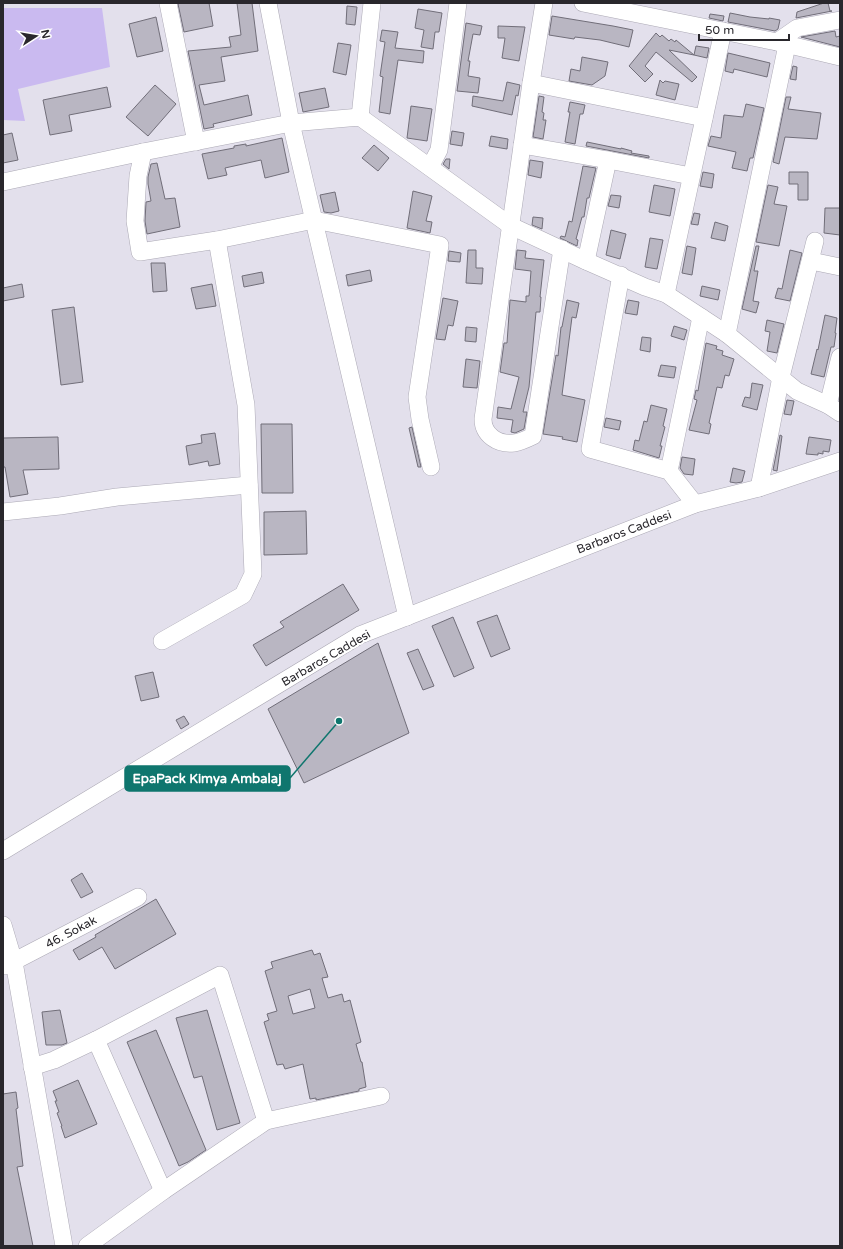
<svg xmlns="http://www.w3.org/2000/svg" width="843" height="1249" font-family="'Varela Round',sans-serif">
	<rect width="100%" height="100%" fill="#e3e0ec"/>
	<path fill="#cabaf0" d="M3 8H102L110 67 18 89 25 121 3 120Z"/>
	<g fill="#b9b6c2" stroke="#716e79" fill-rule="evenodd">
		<path d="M181 3H209L213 26 184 32 178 4Z"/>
		<path d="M237 3H252L258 51 221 57 225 81 199 85 204 105 248 95 252 115 213 124 214 127 204 129 188 51 231 47 229 37 241 35Z"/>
		<path d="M824 3H828L830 11H832L796 18 797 12Z"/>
		<path d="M347 6 357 7 355 25 346 24Z"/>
		<path d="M418 9 442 13 439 32H435L433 49 421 47 424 30 415 28Z"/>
		<path d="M730 13 750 17 769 19V18L780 20 778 29 775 31 728 22Z"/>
		<path d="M710 14 724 16 723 21 709 18Z"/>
		<path d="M552 16 613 26 633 30 629 47 600 40 575 37 574 39 549 35Z"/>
		<path d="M156 17 163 51 137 57 129 24Z"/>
		<path d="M466 23 482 26 480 35 473 34 468 61H470L468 76 480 78 478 93 457 91Z"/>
		<path d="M498 26 525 27 519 61 502 58 505 38H498Z"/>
		<path d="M382 30 398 32 395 48 424 51 423 63 398 60 390 114 379 112 383 77 380 76 385 42 380 41Z"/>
		<path d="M835 31 836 37 840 36V47L801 37Z"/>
		<path d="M656 33 660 37 662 35 669 41 671 39 675 42 676 40 694 55 669 50 697 77 692 82 656 52 645 66 653 74 645 82 629 66Z"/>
		<path d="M338 43 351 45 346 75 333 72Z"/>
		<path d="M696 46 709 48 707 58 694 55Z"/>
		<path d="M728 53 770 63 767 77 734 69 733 73 725 71Z"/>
		<path d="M582 57 608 62 605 76 592 85 569 81 571 69 580 71Z"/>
		<path d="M793 66 797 67 796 80 790 79Z"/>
		<path d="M660 80 663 83 665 81 679 84 675 100 656 95Z"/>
		<path d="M507 82 520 85 518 96 516 95 512 115 472 106 473 96 503 101Z"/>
		<path d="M155 85 176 104 148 136 126 117Z"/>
		<path d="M107 87 111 107 69 115 72 131 50 135 43 100Z"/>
		<path d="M325 88 329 107 303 112 299 93Z"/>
		<path d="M539 96 544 97 542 112 544 113 543 120H546L543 139 533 137Z"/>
		<path d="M786 97H791L788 109 821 113 817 139 785 137 779 164 773 162Z"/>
		<path d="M570 102 585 105 583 114H580L575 144 565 142 570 112H568Z"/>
		<path d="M746 104 764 108 753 158H750L747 171 732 168 736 152 708 146 711 136 721 138 724 115 743 117Z"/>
		<path d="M411 106 432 109 427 141 407 138Z"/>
		<path d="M452 131 464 133 462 146 450 144Z"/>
		<path d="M12 133 18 160 3 163V135Z"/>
		<path d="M491 136 508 139 507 149 489 146Z"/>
		<path d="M282 138 289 172 265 178 261 160 225 168 227 175 208 179 202 154 234 148V146L246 144V146Z"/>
		<path d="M587 142 621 149V148L632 151 631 153 649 156V158L586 146Z"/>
		<path d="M374 145 389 158 378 171 362 158Z"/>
		<path d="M446 159H450L449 169 443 164Z"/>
		<path d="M530 160 543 162 541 178 528 175Z"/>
		<path d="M157 163 165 199 175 198 180 227 147 234 145 221 146 202 151 201 148 184V177L151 164Z"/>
		<path d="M583 166 596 168 589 198H587L584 217H582L576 239 578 240 577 246 560 238 561 236 565 237 569 221 572 222Z"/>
		<path d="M703 172 714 174 712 188 700 186Z"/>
		<path d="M789 172H808V200H798V184H789Z"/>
		<path d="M654 185 675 189 670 216 649 212Z"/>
		<path d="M768 185 778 187 774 204 787 206 779 246 756 242Z"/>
		<path d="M413 191 432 196 426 221 432 222 430 233 407 228Z"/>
		<path d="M335 192 339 211 331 213 324 212 320 195Z"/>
		<path d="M611 195 621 196 619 208 608 206Z"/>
		<path d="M825 208H840V235L824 233Z"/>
		<path d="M694 213 700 214 698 225 691 224Z"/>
		<path d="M533 217 543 218 542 229 532 225Z"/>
		<path d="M715 222 728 226 725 241 711 238Z"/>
		<path d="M611 230 626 234 620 259 606 255Z"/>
		<path d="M650 238 663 240 657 269 645 267Z"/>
		<path d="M687 246 696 248 692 275 682 273Z"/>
		<path d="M756 246H759L754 271H758L753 301 759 302 756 313 742 309Z"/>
		<path d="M468 250H476V268H483L482 284 466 283Z"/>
		<path d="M517 250 526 251 525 258 544 260 540 297H541L540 312H536L529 387 523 412H527L524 429 515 433 511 432 513 420 497 418 498 407 511 409 519 377 500 372 504 343H507L510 300 526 302V296H529L531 271 515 269Z"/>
		<path d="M790 250 802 253 790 301 775 298 778 288 782 289Z"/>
		<path d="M449 251 461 253 460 262 448 261Z"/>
		<path d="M151 263H165L167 291 153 292Z"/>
		<path d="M370 270 372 281 348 286 346 275Z"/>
		<path d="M262 272 264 283 244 287 242 276Z"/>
		<path d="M22 284 24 297 3 301V288Z"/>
		<path d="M212 284 216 306 196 309 191 288Z"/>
		<path d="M702 286 720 290 718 300 700 296Z"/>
		<path d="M443 298 458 301 453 326 448 325 445 340 436 339Z"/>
		<path d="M567 300 579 303 576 318 572 317 562 395 585 400 577 442 562 439 563 437 543 434 556 355 558 356 561 327H562Z"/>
		<path d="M628 300 639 302 637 315 625 313Z"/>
		<path d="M74 307 83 382 61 385 52 310Z"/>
		<path d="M825 315 837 318 835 333H836L834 347H831L824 377 811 374 817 349 818 350Z"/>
		<path d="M767 320 784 324 777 353 767 351 770 332 765 331Z"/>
		<path d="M674 326 687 330 684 340 671 336Z"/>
		<path d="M466 327 477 328 476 342 465 341Z"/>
		<path d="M642 337 651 338 650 352 640 350Z"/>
		<path d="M706 343 717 346 716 349 723 351 722 355 734 359 729 376 725 375 722 388 717 387 709 423 711 424 709 434 689 430 697 400 694 399 696 390 698 391Z"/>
		<path d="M466 359 480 361 477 388 463 387Z"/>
		<path d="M661 365 676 367 674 378 658 376Z"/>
		<path d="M752 383 763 385 757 410 742 406 745 397 750 398Z"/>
		<path d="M787 400 794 401 791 415 784 414Z"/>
		<path d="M651 405 667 409 663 426 665 427 660 446H662L659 458 633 450 635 440 639 441 644 421 647 422Z"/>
		<path d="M606 418 621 421 619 430 604 427Z"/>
		<path d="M261 424H292L293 493H262Z"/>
		<path d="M412 427 421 467H418L409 428Z"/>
		<path d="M215 433 220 464 209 466 208 461 189 465 186 446 202 443 201 435Z"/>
		<path d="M780 435 782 436 777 471 773 470Z"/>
		<path d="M58 437 59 469 23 470 28 494 10 497 5 467H3V438Z"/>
		<path d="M809 437 831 440 829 452 823 451V454L818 453V455L806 454Z"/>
		<path d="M682 457 695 459 693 475 684 474 680 468Z"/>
		<path d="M733 468 745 471 742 482 736 483 730 482Z"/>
		<path d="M306 511 307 554 264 555V512Z"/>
		<path d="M343 584 359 610 266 666 253 645 284 627 280 622Z"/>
		<path d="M497 615 510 649 491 657 477 622Z"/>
		<path d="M453 617 474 668 454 677 432 626Z"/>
		<path d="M378 643 409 733 304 783 268 709Z"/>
		<path d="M418 649 434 686 423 690 407 653Z"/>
		<path d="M153 672 159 697 141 701 135 676Z"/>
		<path d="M184 716 189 724 181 729 176 720Z"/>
		<path d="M82 873 93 892 81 898 71 880Z"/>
		<path d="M156 899 176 934 115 969 102 947 79 960 73 950 96 937 95 935Z"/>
		<path d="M312 950 314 955 320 953 328 977 322 978 328 998 342 994 344 1002 350 1000 361 1042 356 1044 361 1062H362L366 1087 359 1089V1091L316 1100V1098L310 1099 303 1064 285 1069 283 1064 277 1065 264 1022 269 1020 267 1014 277 1011 265 971 273 968 271 962ZM310 989 315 1008 293 1014 288 996Z"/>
		<path d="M60 1010 67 1043 62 1045H46L42 1012Z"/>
		<path d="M207 1010 240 1123 217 1130 202 1076 194 1078 176 1018Z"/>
		<path d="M156 1030 206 1150 188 1162 179 1166 127 1042Z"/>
		<path d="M78 1080 97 1124 65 1138 61 1126H62L57 1113 59 1112 55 1101H57L53 1091Z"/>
		<path d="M16 1092 18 1108 16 1109 23 1166 17 1167 33 1246H3V1094Z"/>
	</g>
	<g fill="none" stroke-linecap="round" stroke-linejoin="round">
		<g stroke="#aca9b5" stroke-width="18">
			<g id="minor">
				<path d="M168 3 196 142"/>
				<path d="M268 3 291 123 407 617"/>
				<path d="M544 3 531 83 483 419C483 435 498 445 514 443 521 442 527 439 533 436L562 249"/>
				<path d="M583 3 777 42 840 57"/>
				<path d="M777 42 797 28 840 20"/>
				<path d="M531 83 704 118"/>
				<path d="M360 117 372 3"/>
				<path d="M522 145 608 160 691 176"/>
				<path d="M143 152 138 176 135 221 140 252 217 240 314 220 440 245 417 397 420 419 431 467"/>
				<path d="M430 167 439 150 458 3"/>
				<path d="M3 182 143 152 291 123 360 117 511 226 586 261 645 287 666 294 727 334 797 391 828 405 840 413"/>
				<path d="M586 261 608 160"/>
				<path d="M811 261 840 267"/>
				<path d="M621 275 590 449 669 471 695 504"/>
				<path d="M666 294 723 31"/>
				<path d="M727 334 787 45"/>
				<path d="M828 405 840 357"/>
				<path d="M669 471 701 317"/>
				<path d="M759 488 781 377 815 241"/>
				<path d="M3 512 60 506 117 497 249 485"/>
				<path d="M162 641 243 595 253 574 246 405 217 240"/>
				<path d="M3 851 360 635 695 504 759 488 840 461"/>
				<path d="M3 925 14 962 64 1246"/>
				<path d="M5 966 138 897"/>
				<path d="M96 1040 163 1191"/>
				<path d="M32 1067 54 1060 96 1040 220 975 266 1121"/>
				<path d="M87 1246 163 1191 266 1121 381 1096"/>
			</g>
		</g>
		<use href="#minor" stroke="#fff" stroke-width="17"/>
	</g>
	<g text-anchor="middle" stroke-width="4" stroke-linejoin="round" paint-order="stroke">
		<g font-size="12" fill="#29272c" stroke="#fff">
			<text transform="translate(624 532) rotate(-21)" y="4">Barbaros Caddesi</text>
			<text transform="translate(326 658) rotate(-30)" y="4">Barbaros Caddesi</text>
			<text transform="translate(71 932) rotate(-28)" y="4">46. Sokak</text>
		</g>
	</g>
	<path fill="none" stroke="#0f766e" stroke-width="1.5" d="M339 721L290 778"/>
	<circle fill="#0f766e" stroke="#fff" stroke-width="1.5" cx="339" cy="721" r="4"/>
	<rect fill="#0f766e" stroke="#0f766e" stroke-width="1.5" x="125" y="766" width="165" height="25" rx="4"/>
	<g font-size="13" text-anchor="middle" font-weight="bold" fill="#fff">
		<text x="207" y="783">EpaPack Kimya Ambalaj</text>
	</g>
	<rect width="843" height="1249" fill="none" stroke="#29272c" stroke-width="8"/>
	<g transform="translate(36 36) rotate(78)" stroke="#ffffff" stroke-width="3" paint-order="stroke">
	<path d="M0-3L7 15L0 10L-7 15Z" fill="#29272c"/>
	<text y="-6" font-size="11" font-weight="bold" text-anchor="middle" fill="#29272c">N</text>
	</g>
	<path d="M699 34v6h90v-6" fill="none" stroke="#29272c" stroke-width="2"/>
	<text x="705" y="34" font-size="12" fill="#29272c" stroke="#ffffff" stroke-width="3" paint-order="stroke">50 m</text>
</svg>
